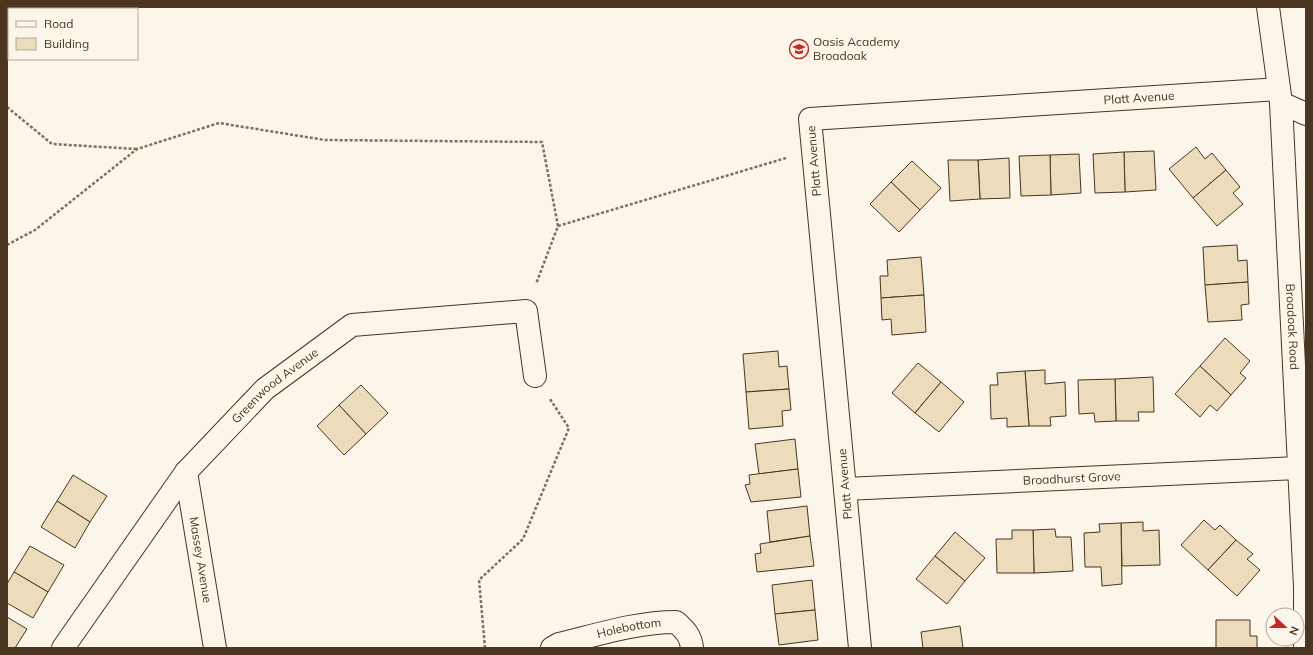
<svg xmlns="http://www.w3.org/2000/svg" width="1313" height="655" font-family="Mulish,sans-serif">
	<rect width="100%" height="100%" fill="#fbf6e9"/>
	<g fill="#ecdcbc" stroke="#4a3520">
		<path d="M1196 147 1205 159 1212 153 1226 170 1193 198 1169 169Z"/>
		<path d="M1154 151 1156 190 1125 192 1124 152Z"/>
		<path d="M1124 152 1125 192 1095 193 1093 154Z"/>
		<path d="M1079 154 1081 193 1051 195 1050 155Z"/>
		<path d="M1050 155 1051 195 1021 196 1019 156Z"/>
		<path d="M1009 158 1010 198 980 199 978 160Z"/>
		<path d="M948 160H978L980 199 950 201Z"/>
		<path d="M912 161 941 188 920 210 891 182Z"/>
		<path d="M1226 170 1240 187 1233 193 1243 204 1217 226 1193 198Z"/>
		<path d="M891 182 920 210 899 232 870 204Z"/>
		<path d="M1237 245 1238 261 1247 260 1248 282 1205 285 1203 247Z"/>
		<path d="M921 257 924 295 881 298 880 276H888L887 260Z"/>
		<path d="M1248 282 1249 304 1241 305 1242 320 1208 322 1205 285Z"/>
		<path d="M924 295 926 332 892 335 891 319 882 320 881 298Z"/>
		<path d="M1225 338 1250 361 1240 373 1246 378 1231 395 1200 366Z"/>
		<path d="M778 351 779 367 787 366 789 389 746 392 743 354Z"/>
		<path d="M918 363 941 382 915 413 892 393Z"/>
		<path d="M1200 366 1231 395 1217 411 1210 405 1200 417 1175 394Z"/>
		<path d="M1045 370V384L1065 382 1066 416 1050 417 1051 426H1029L1025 371Z"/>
		<path d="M1025 371 1029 426 1007 427V418L991 419 990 385H998L997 373Z"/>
		<path d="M1153 377 1154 412H1138L1139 421H1116L1115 379Z"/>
		<path d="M1115 379 1116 421 1095 422 1094 413 1079 414 1078 380Z"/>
		<path d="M941 382 964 402 939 432 915 413Z"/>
		<path d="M361 385 388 413 366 434 339 405Z"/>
		<path d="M789 389 791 410 782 411 783 426 749 429 746 392Z"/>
		<path d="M339 405 366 434 344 455 317 426Z"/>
		<path d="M795 439 798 469 759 474 755 444Z"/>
		<path d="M798 469 801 497 751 502 745 485 750 484 749 475Z"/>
		<path d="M73 475 107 496 90 522 57 501Z"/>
		<path d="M57 501 90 522 75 548 41 527Z"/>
		<path d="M807 506 810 536 770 542 767 511Z"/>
		<path d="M1204 520 1215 530 1220 525 1236 540 1208 570 1181 545Z"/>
		<path d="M1143 522V531L1159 530 1160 565 1122 566 1121 523Z"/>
		<path d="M1121 523 1122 584 1102 586 1101 567H1085L1084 533 1100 532 1099 524Z"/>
		<path d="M1055 529 1056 537H1071L1073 571 1034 573 1033 530Z"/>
		<path d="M1012 530H1033L1034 573H997L996 539H1012Z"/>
		<path d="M955 532 985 558 965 581 935 556Z"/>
		<path d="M810 536 814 566 757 572 755 554 761 553 760 544Z"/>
		<path d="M1236 540 1253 554 1247 559 1260 570 1237 596 1208 570Z"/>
		<path d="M30 546 64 565 48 592 14 572Z"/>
		<path d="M935 556 965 581 947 604 916 579Z"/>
		<path d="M14 572 48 592 33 618 7 603V584Z"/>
		<path d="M812 580 815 610 775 614 772 585Z"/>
		<path d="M815 610 818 640 779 645 775 614Z"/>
		<path d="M7 617 27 629 15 648H7Z"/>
		<path d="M1216 620H1250V636H1257V648H1216Z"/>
		<path d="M960 626 963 648H923L921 632Z"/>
	</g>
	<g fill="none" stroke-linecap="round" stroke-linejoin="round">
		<g stroke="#4a3520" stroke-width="24">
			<g id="minor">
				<path id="s1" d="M1268 7 1281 103 1305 587V648"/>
				<path d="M1281 103 1306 114"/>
				<path id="s2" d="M186 472 215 648"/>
				<path id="s3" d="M845 489 1299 468"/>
				<path id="s4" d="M63 648 186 472 265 389 352 325 526 311 535 376"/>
				<path id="s5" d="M552 648 559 644C597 635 636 622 676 622 685 630 691 636 692 648"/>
				<path id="s6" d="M860 648 810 119 1279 89"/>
			</g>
		</g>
		<g stroke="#7f6f5c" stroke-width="2.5" stroke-dasharray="3 2" stroke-linecap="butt">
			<path d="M7 107 52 144 137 149"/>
			<path d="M558 226 786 158"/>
			<path d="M7 245 35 230 137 149 219 123 325 140 542 142 558 226 536 284"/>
			<path d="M485 648 479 580 523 539 569 428 550 399"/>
		</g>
		<use href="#minor" stroke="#fbf6e9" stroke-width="22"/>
	</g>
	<defs>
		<g id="school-ring" transform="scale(1)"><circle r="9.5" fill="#fbf6e9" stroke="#c62828" stroke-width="1.5"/><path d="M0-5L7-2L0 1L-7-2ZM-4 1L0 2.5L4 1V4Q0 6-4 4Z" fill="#c62828"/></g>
	</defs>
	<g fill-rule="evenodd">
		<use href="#school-ring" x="799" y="49"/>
	</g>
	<g text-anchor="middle" stroke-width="3" stroke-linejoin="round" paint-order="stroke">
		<g font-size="12" fill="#4a3520" stroke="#fbf6e9" text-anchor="start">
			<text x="813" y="46">Oasis Academy<tspan x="813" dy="14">Broadoak</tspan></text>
		</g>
		<g font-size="12" fill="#4a3520" stroke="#fbf6e9">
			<text dy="4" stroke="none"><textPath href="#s6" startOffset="861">Platt Avenue</textPath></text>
			<text transform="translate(814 161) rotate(-95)" y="4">Platt Avenue</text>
			<text dy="4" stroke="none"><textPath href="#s1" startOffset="321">Broadoak Road</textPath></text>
			<text dy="4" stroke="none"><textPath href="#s4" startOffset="339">Greenwood Avenue</textPath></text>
			<text dy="4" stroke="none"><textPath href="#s3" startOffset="227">Broadhurst Grove</textPath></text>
			<text transform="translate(845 484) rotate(-95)" y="4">Platt Avenue</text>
			<text dy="4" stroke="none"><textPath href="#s2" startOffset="89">Massey Avenue</textPath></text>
			<text dy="4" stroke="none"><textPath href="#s5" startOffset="80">Holebottom</textPath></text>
		</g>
	</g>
	<rect width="1313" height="655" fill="none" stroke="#4a3520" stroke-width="16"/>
	<rect x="8" y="8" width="130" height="52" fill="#fbf6e9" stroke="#b4a999"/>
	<rect x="16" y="21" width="20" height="6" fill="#fbf6e9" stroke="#b4a999"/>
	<text x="44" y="28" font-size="12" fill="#4a3520">Road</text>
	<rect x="16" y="38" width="20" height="12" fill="#ecdcbc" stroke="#b4a999"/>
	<text x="44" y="48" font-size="12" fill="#4a3520">Building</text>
	<g transform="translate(1285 627) rotate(112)"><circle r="19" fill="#fbf6e9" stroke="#b4a999"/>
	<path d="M0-3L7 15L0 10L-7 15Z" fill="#c62828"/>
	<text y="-6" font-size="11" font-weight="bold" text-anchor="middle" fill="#4a3520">N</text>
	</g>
</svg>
